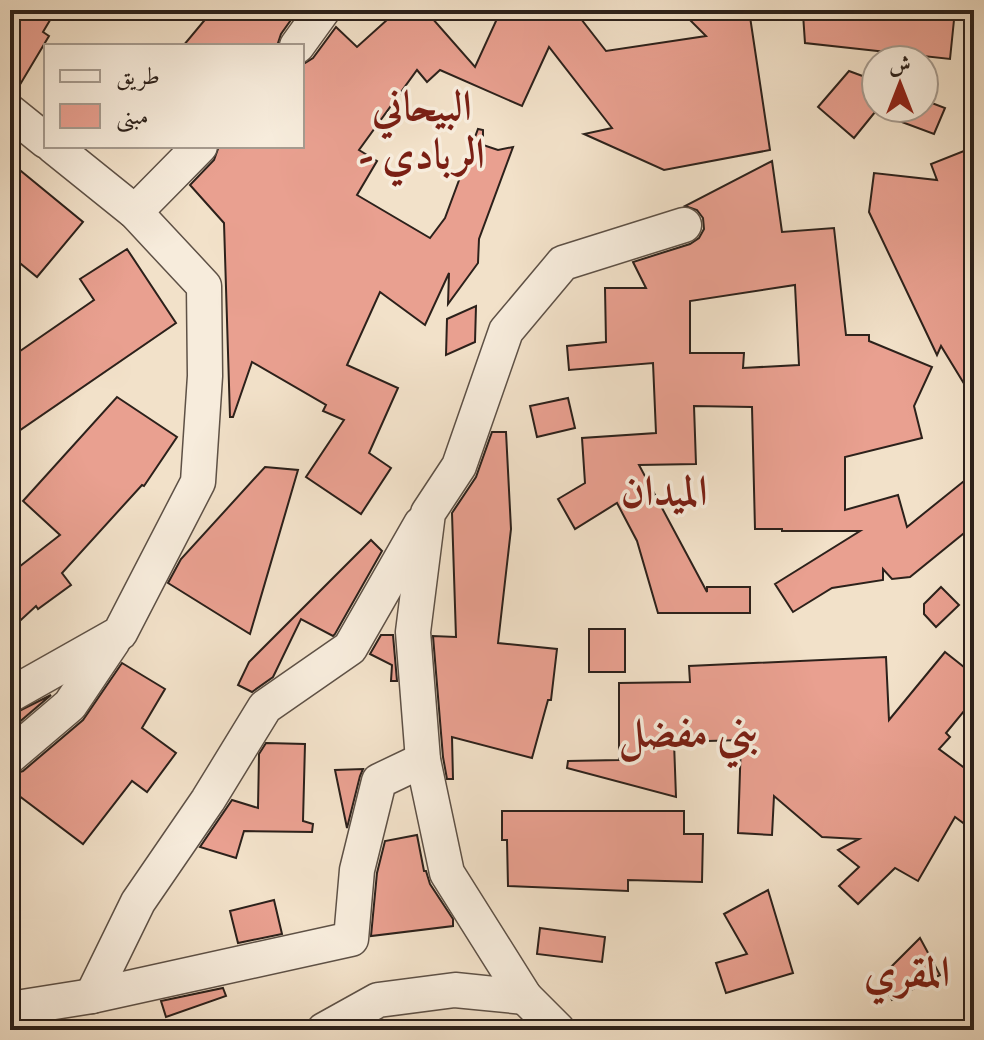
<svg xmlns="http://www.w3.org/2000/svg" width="984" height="1040" font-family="'Sorts Mill Goudy',Amiri,serif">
	<rect width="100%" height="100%" fill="#f2e1c9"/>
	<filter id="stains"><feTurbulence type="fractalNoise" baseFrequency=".0025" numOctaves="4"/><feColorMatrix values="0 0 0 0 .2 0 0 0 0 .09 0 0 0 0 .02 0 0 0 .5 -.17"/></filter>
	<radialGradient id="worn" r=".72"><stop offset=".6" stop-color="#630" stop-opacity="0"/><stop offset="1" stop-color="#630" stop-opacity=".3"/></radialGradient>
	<g fill="#e9a090" stroke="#2c211b" stroke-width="2" fill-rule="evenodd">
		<path d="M10 10H56L43 32 49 36 15 93 10 92Z"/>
		<path d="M213 10H298L281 34 277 46H183Z"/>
		<path d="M398 10H425L475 67 501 10H574L606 51 706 36 680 10H749L770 150 664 170 584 134 612 128 549 47 522 106 440 70 427 82 417 70 359 150 377 161 357 195 430 238 445 218 478 129 483 130V145L498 150 513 147 479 239 478 263 448 304 449 273 425 325 380 292 347 365 398 388 369 453 391 468 361 514 306 477 344 420 323 411 326 405 252 362 233 417H230L224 223 190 185 214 160 219 146H302V65L313 58 336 27 357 47Z"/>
		<path d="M864 10 954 20 950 59 805 43 803 14Z"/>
		<path d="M849 71 876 81V108H924V100L945 108 934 134 875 112 854 138 818 107Z"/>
		<path d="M974 147V400L941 346 937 355 869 212 874 173 937 180 931 164Z"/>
		<path d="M772 161 782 232 834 228 846 335H869V341L932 367 914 406 922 438 845 457V510L898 495 907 527 974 473V525L910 577 892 579 883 569V580L832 588 793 612 775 584 860 531H782V529H755L752 407 694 406 696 464 639 465 707 592V587H750V613H658L637 541 617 503 575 529 558 499 585 483 582 438 656 433 653 363 569 370 567 346 606 342 605 288H646L633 262 690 244 699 238 704 229 703 218 697 210 685 206ZM795 285 799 365 743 368 744 353H690V301Z"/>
		<path d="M10 162 83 222 37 277 10 255Z"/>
		<path d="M127 249 176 323 10 437V358L94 300 80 279Z"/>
		<path d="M476 306 475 342 446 355 447 319Z"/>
		<path d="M117 397 177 437 144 486 142 485 62 573 71 585 38 609 36 606 10 630V574L60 535 23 501Z"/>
		<path d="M568 398 575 428 537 437 530 406Z"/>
		<path d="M492 432H506L511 529 498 643 557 649 551 700H548L532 758 452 737 453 779H447L443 757 433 636 456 637 452 513 476 477Z"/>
		<path d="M265 467 298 470 250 634 168 583 181 559Z"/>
		<path d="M371 540 382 551 335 634 333 636 301 619 273 677 252 692 238 685 249 662Z"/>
		<path d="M941 587 959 605 936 627 924 614V604Z"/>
		<rect x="589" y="629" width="36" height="43"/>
		<path d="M381 635H393L397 681H391L392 665 370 654Z"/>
		<path d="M945 652 974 675V699L946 733 950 737 939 749 974 775V831L955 817 918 881 895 868 858 904 839 886 859 867 838 850 859 839 822 837 774 796 772 835 738 833 741 740 674 742 676 797 567 768 568 761 619 760V683L690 682 689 666 886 657 889 720Z"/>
		<path d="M122 663 165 689 142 728 176 753 147 792 132 781 83 844 10 789V775L23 771 83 720Z"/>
		<path d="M51 695 10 730V717L13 714Z"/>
		<path d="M266 743 305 744 303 821 313 824 312 832 244 831 236 858 200 847 232 800 258 808 259 754Z"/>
		<path d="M363 769 360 776 347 828 335 770Z"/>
		<path d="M502 811H684V834H703L702 882 628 880V891L508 886 507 840H502Z"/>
		<path d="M417 835 424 871H426L430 884 453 919V926L371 936 377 873 385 841Z"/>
		<path d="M768 890 793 973 726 993 716 963 747 954 724 914Z"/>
		<path d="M274 900 282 934 238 943 230 911Z"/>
		<path d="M540 928 605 937 602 962 537 954Z"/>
		<path d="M920 938 940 975 892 1000 880 978Z"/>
		<path d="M223 988 226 996 166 1017 161 1001Z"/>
	</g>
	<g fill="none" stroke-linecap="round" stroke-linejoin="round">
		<g stroke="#5e5146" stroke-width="37">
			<g id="minor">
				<path d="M297 46 323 10"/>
				<path d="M10 112 46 141"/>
				<path d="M135 212 200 146"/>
				<path d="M10 695 120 633 198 482 205 376 204 286 135 212 53 146"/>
				<path d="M10 756 70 705 113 641"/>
				<path d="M92 996 138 902 208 800 265 707 350 648 421 524"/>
				<path d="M10 1009 92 996 351 939 357 870 379 781 423 760"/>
				<path d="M324 1030 378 1000 455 990 525 997"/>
				<path d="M558 1030 525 997 447 873 423 760 413 632 428 513 459 466 506 331 563 263 684 225"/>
			</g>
		</g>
		<use href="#minor" stroke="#f7ecdc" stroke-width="34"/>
	</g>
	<g text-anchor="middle" stroke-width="7" stroke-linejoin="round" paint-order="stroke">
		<g font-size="42" font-weight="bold" fill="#7a1f14" stroke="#f7ecdc">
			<text x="422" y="120">البيحاني<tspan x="422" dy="48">- الربادي</tspan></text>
			<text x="664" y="505">الميدان</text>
			<text x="689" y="746">بني مفضل</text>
			<text x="907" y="986">المقري</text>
		</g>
	</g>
	<rect width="984" height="1040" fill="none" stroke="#f2e1c9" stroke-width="40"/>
	<rect x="12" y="12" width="960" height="1016" fill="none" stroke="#2c211b" stroke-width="4"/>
	<rect x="20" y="20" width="944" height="1000" fill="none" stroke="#2c211b" stroke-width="2"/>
	<rect x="44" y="44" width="260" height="104" fill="#f7ecdc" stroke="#a69b8f" stroke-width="2"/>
	<rect x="60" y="70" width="40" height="12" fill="#f7ecdc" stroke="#a69b8f" stroke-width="2"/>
	<text x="116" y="84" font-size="24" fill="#2c211b">طريق</text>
	<rect x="60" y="104" width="40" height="24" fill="#e9a090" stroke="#a69b8f" stroke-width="2"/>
	<text x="116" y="124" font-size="24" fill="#2c211b">مبنى</text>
	<g transform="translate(900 84)"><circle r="38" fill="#f7ecdc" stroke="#a69b8f" stroke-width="2"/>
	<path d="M0-6L14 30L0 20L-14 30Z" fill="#8f2418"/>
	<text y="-12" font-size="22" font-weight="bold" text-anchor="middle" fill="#2c211b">ش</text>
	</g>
	<rect width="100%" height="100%" filter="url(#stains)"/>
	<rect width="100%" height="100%" fill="url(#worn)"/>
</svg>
